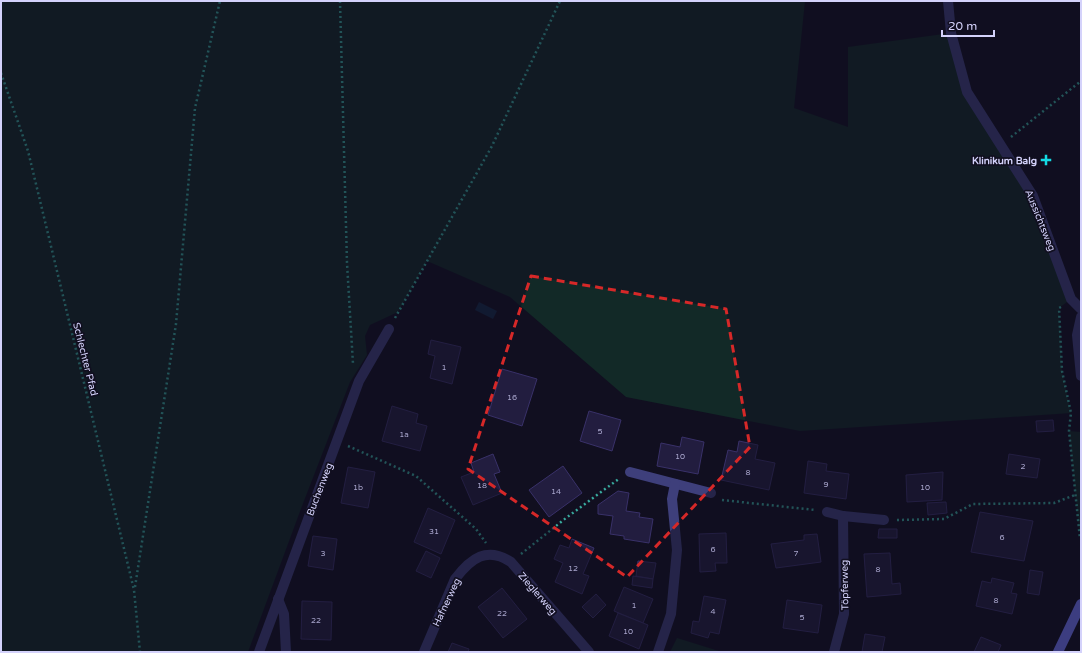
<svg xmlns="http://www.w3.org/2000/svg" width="1082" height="653" font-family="'Varela Round',sans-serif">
	<rect width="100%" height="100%" fill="#110f20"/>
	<g fill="#122927">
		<path d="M1 1H805L794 108 848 127V47L951 33 967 92 1033 196 1071 299 1059 308 1062 371 1071 413 800 431 626 397 510 297 427 261 398 312 370 325 365 336 367 355 350 382 302 506 248 652H1Z"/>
		<path d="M1069 431 1081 432V528L1079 530Z"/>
		<path d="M677 638 722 652H670Z"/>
	</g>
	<path fill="#132945" d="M479 302 497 311 493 319 475 310Z"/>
	<g fill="#221d3f" stroke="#393169">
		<path d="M431 340 461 347 452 384 430 378 435 356 428 354Z"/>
		<path d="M502 369 537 379 522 426 488 415Z"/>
		<path d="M392 406 418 414 416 423 427 426 420 451 382 441Z"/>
		<path d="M589 411 621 420 612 451 580 441Z"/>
		<path d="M1053 420 1054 431 1037 432 1036 421Z"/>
		<path d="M682 437 704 442 698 474 657 466 661 443 680 447Z"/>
		<path d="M739 441 758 445 755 459 775 463 769 490 721 480 728 450 737 452Z"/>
		<path d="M493 454 500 472 494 474 502 493 473 505 461 477 474 472 471 463Z"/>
		<path d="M1009 454 1040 459 1037 478 1006 474Z"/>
		<path d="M808 461 827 464 826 471 849 474 846 499 804 493Z"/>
		<path d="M563 466 582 493 549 517 529 490Z"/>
		<path d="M348 467 375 472 368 508 341 503Z"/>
		<path d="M943 472 942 500 907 502 906 475Z"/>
		<path d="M618 491 629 493 626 511 640 513 639 517 653 519 649 543 624 539V536L610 534 613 516 598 514V505Z"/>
		<path d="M946 502 947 513 928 515 927 503Z"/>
		<path d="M428 508 455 520 441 554 414 542Z"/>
		<path d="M980 512 1033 521 1024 561 971 552Z"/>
		<path d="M879 529H897V538H878Z"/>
		<path d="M726 533 727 563H715L716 571 700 572 699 534Z"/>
		<path d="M817 534 821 562 776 568 771 544 804 540V535Z"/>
		<path d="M313 536 337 539 333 570 308 566Z"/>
		<path d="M572 539 594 548 583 574 589 576 582 594 555 582 563 563 554 559 560 545 569 548Z"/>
		<path d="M426 551 440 558 431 578 416 571Z"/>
		<path d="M890 553 892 584 900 583 901 594 867 597 864 554Z"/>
		<path d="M638 561 656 563 653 579 636 576Z"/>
		<path d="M1030 570 1043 572 1039 595 1027 593Z"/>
		<path d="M633 576 653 579 652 588 632 585Z"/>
		<path d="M992 578 1014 583 1011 593 1017 594 1012 614 976 606 982 581 991 583Z"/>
		<path d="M624 587 653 599 643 623 614 611Z"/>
		<path d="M502 588 527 619 503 638 478 607Z"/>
		<path d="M596 594 606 605 593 618 582 607Z"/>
		<path d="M704 596 726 600 719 634 710 632 708 638 691 633 693 621 699 622Z"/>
		<path d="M787 600 822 605 818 633 783 628Z"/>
		<path d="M302 601 332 602 331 640 301 639Z"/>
		<path d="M618 613 648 625 639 649 609 636Z"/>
		<path d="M865 634 885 637 882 652H862Z"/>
		<path d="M981 637 1001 645 998 652H974Z"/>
		<path d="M452 643 469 649 468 652H448Z"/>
	</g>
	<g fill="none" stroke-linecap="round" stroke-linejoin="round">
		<g stroke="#38a89c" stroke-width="2.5" stroke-dasharray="2 3" stroke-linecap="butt">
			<path d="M340 1 347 263 353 364"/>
			<path d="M1 73 28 151 134 590 140 652"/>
			<path d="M1011 137 1081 81"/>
			<path d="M1061 307 1059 308 1062 371 1071 413 1069 431 1080 539"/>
			<path d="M395 318 492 146 560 1"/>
			<path d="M348 446 416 476 476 529 486 543"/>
			<path d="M722 500 815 510"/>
			<path d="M897 520 944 519 973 504 1054 503 1075 495"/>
			<path d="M521 554 566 518 620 478"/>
			<path d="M135 587 176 324 195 108 220 1"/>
		</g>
		<g stroke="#3e3f7b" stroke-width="10">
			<path d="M948 1 951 33 967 92 1033 196 1071 299 1081 309"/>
			<path d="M1081 317 1077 335 1081 376"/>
			<path d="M630 472 711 493"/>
			<path d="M827 512 843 516 884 520"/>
			<path d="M278 599 284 614 286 652"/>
			<path d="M259 652 359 381 389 329"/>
			<path d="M424 652 455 579C471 558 487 546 511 562L589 652"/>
			<path d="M658 652 671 614 677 550 672 499 675 484"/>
			<path d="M834 652 844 614 843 516"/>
		</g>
		<path stroke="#7175f3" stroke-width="10" d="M1058 652 1081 604"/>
	</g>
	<path d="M0 0H1082V653H0ZM531 276 726 309 750 447 627 577 468 469Z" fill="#110f20" fill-opacity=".55" fill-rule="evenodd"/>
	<path fill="none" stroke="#d62828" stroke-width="3" stroke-dasharray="8 5" stroke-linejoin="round" d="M531 276 726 309 750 447 627 577 468 469Z"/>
	<path fill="#14dbe5" stroke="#110f20" stroke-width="1.5" d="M1044 154h4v4h4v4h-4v4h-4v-4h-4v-4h4z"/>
	<g text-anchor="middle" stroke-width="3.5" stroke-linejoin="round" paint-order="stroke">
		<g font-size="8" fill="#a8a5cc">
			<text x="444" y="370">1</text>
			<text x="512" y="400">16</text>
			<text x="600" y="434">5</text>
			<text x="404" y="437">1a</text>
			<text x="680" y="459">10</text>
			<text x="1023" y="469">2</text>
			<text x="748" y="475">8</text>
			<text x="826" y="487">9</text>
			<text x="482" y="488">18</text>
			<text x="358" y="490">1b</text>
			<text x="925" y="490">10</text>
			<text x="556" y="494">14</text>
			<text x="434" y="534">31</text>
			<text x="1002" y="540">6</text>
			<text x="713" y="552">6</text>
			<text x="323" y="556">3</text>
			<text x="796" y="556">7</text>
			<text x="573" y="571">12</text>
			<text x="878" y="572">8</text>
			<text x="996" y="603">8</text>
			<text x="634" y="608">1</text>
			<text x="713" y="614">4</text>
			<text x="502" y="616">22</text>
			<text x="802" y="620">5</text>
			<text x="316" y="623">22</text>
			<text x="628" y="634">10</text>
		</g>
		<g font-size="10" font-weight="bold" fill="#d4d2fb" stroke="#110f20" text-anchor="end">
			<text x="1037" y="164">Klinikum Balg</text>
		</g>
		<g font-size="10" fill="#d4d2fb" stroke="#110f20">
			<text transform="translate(1041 220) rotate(68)" y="4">Aussichtsweg</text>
			<text transform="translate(86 359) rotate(76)" y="4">Schlechter Pfad</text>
			<text transform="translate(319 489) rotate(-69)" y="4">Buchenweg</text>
			<text transform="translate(844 585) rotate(-91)" y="4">Töpferweg</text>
			<text transform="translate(538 593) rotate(49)" y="4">Zieglerweg</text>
			<text transform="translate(446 602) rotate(-65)" y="4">Hafnerweg</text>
		</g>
	</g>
	<rect width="1082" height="653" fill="none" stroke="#d4d2fb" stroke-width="4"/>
	<path d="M942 30v6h52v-6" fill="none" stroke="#d4d2fb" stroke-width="2"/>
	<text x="948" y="30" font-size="12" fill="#d4d2fb" stroke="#110f20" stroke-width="3" paint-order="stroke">20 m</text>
</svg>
